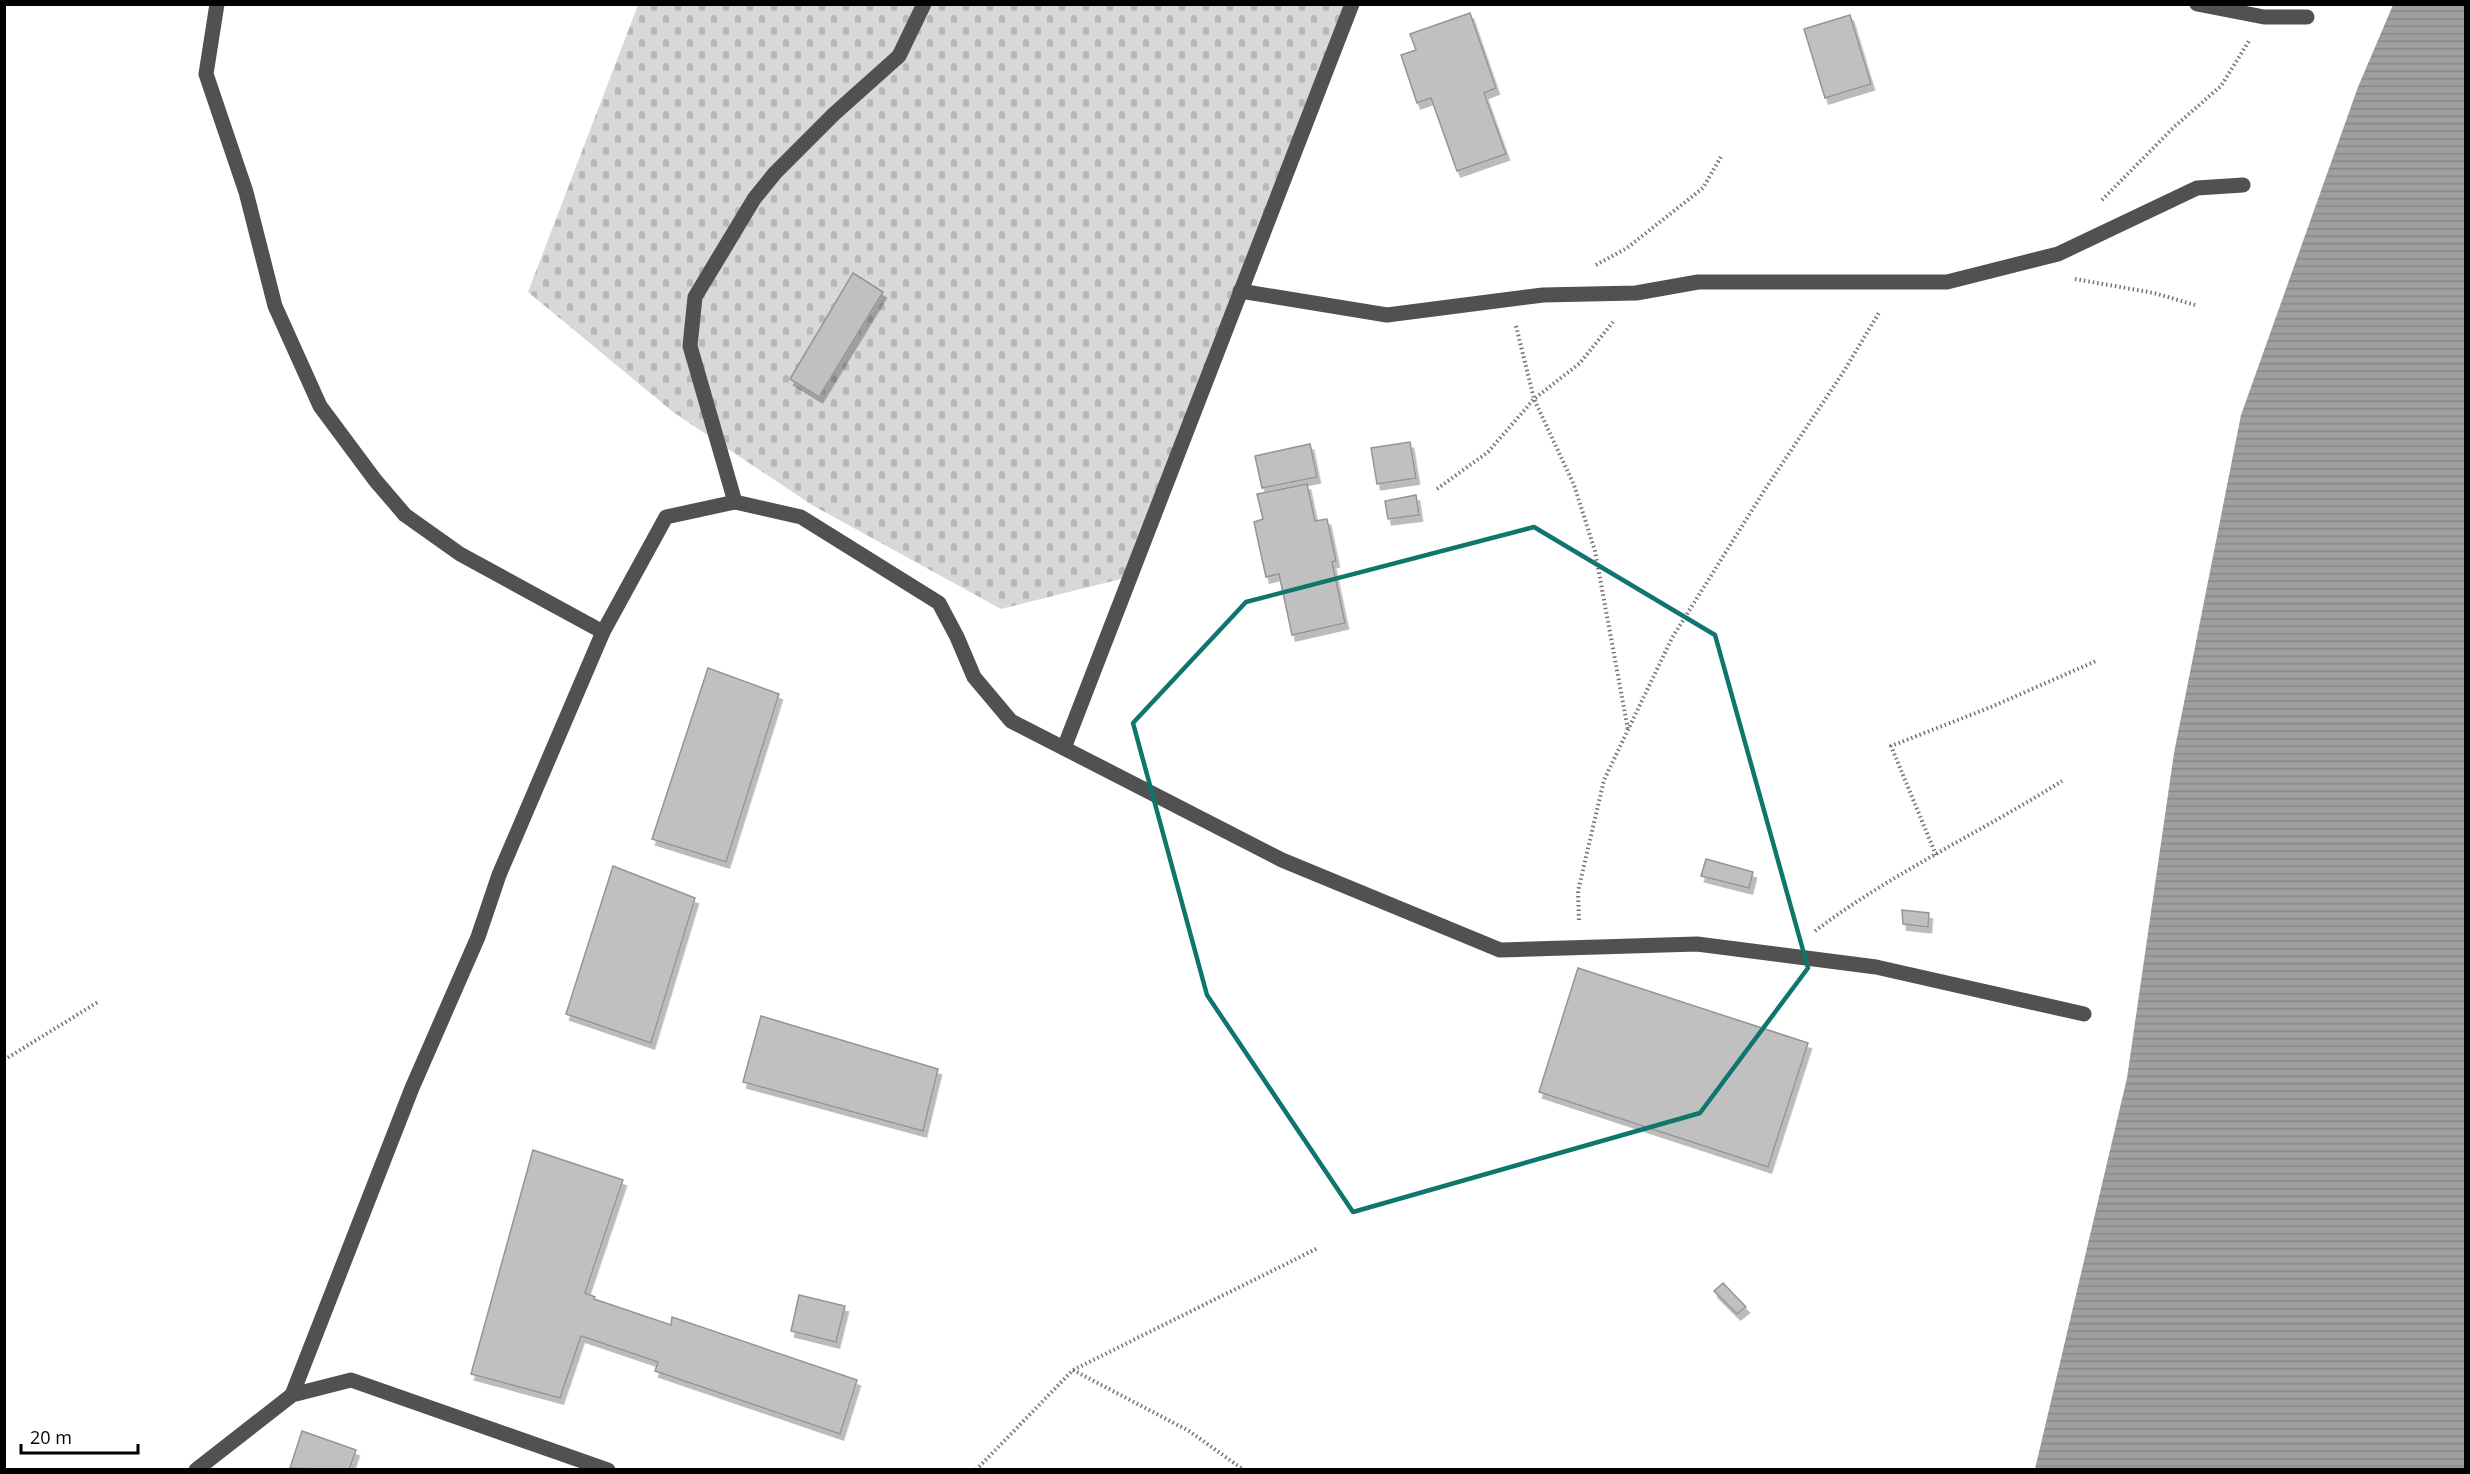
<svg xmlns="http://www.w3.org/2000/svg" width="2470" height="1474" font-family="'Open Sans',sans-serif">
	<defs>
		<pattern id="cemetery-stones" width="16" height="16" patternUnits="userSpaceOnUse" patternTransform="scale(1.5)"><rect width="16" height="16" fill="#d8d8d8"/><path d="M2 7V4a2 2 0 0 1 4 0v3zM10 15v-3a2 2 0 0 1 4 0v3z" fill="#b8b8b8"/></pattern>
		<pattern id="water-rules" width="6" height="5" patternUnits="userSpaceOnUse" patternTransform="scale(1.5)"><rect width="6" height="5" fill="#9f9f9f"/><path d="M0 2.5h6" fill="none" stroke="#878787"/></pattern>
		<filter id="shadow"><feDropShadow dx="3.5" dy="6" stdDeviation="0" flood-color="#0004"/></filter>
	</defs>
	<rect width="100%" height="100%" fill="#fff"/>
	<path fill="url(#cemetery-stones)" d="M638 5H1352L1129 577 1001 609 812 505 673 412 528 292Z"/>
	<path fill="url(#water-rules)" d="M2393 5H2465V1469H2035L2127 1078 2174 753 2241 415 2358 87Z"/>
	<g fill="#c0c0c0" stroke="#959595" stroke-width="1.5" filter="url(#shadow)">
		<path d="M1470 13 1496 88 1484 93 1506 154 1457 171 1431 98 1417 103 1401 55 1416 50 1410 34Z"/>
		<path d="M1850 15 1871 84 1825 98 1804 29Z"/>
		<path d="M853 273 883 292 819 397 790 379Z"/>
		<path d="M1410 442 1416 478 1377 484 1371 448Z"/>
		<path d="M1310 444 1317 477 1262 488 1255 456Z"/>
		<path d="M1307 484 1315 521 1327 519 1336 561 1332 562 1345 623 1292 635 1279 574 1266 577 1254 522 1263 519 1257 494Z"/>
		<path d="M1416 495 1419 515 1388 519 1385 501Z"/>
		<path d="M708 668 779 694 726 862 652 839Z"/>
		<path d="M1706 859 1753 872 1749 888 1701 876Z"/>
		<path d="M613 866 695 898 651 1043 566 1014Z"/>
		<path d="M1902 910 1929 913 1928 927 1903 924Z"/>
		<path d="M1578 968 1808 1043 1768 1167 1539 1092Z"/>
		<path d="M761 1016 938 1069 923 1131 743 1082Z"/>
		<path d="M533 1150 623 1180 585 1293 595 1297 594 1299 671 1325 672 1317 857 1380 840 1434 655 1371 658 1362 581 1336 560 1398 471 1374Z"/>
		<path d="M1723 1283 1746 1307 1737 1314 1714 1291Z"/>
		<path d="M799 1295 845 1306 836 1342 791 1331Z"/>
		<path d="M302 1431 356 1450 349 1470 290 1468Z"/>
	</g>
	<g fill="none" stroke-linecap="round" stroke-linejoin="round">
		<g stroke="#737373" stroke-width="4" stroke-dasharray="1.5 3" stroke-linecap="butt">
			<path d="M2102 200 2174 127 2221 86 2249 41"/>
			<path d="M1596 265 1627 248 1703 188 1722 155"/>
			<path d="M2075 279 2154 293 2195 305"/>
			<path d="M1516 326 1534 399 1574 485 1595 551 1628 730"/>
			<path d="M1437 489 1488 452 1534 399 1580 363 1613 322"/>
			<path d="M1936 855 1891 746 1991 707 2096 661"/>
			<path d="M1579 920 1578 891 1604 780 1672 638 1764 491 1844 371 1880 311"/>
			<path d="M1815 931C1892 873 1981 832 2062 781"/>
			<path d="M4 1060 98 1002"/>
			<path d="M1073 1370 1189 1431 1244 1470"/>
			<path d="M976 1470 1073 1370 1318 1248"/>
		</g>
		<g stroke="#515151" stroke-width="15">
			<path d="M217 4 206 74 246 192 275 306 320 406 375 480 405 515 460 554 603 632"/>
			<path d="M2197 4 2264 17H2307"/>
			<path d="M1240 291 1387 315 1543 295 1636 293 1698 282H1947L2058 254 2197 188 2243 185"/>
			<path d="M735 502 690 346 695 297 754 199 775 173 834 114 899 56 924 4"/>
			<path d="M1064 748 1352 4"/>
			<path d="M292 1395 412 1088 478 937 499 875 603 632 666 517 735 502 801 517 939 603 957 637 974 677 1011 721 1282 860 1500 950 1697 944 1876 967 2084 1014"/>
			<path d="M196 1470 292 1395 351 1380 608 1470"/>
		</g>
	</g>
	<path fill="none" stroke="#0f766e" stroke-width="4.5" stroke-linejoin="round" d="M1534 527 1715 635 1808 968 1700 1113 1353 1212 1207 995 1133 723 1246 602Z"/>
	<rect width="2470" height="1474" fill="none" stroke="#000000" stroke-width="12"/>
	<path d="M21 1444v9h117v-9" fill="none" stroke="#000000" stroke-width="3"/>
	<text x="30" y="1444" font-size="18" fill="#000000" stroke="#ffffff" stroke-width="4.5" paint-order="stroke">20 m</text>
</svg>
